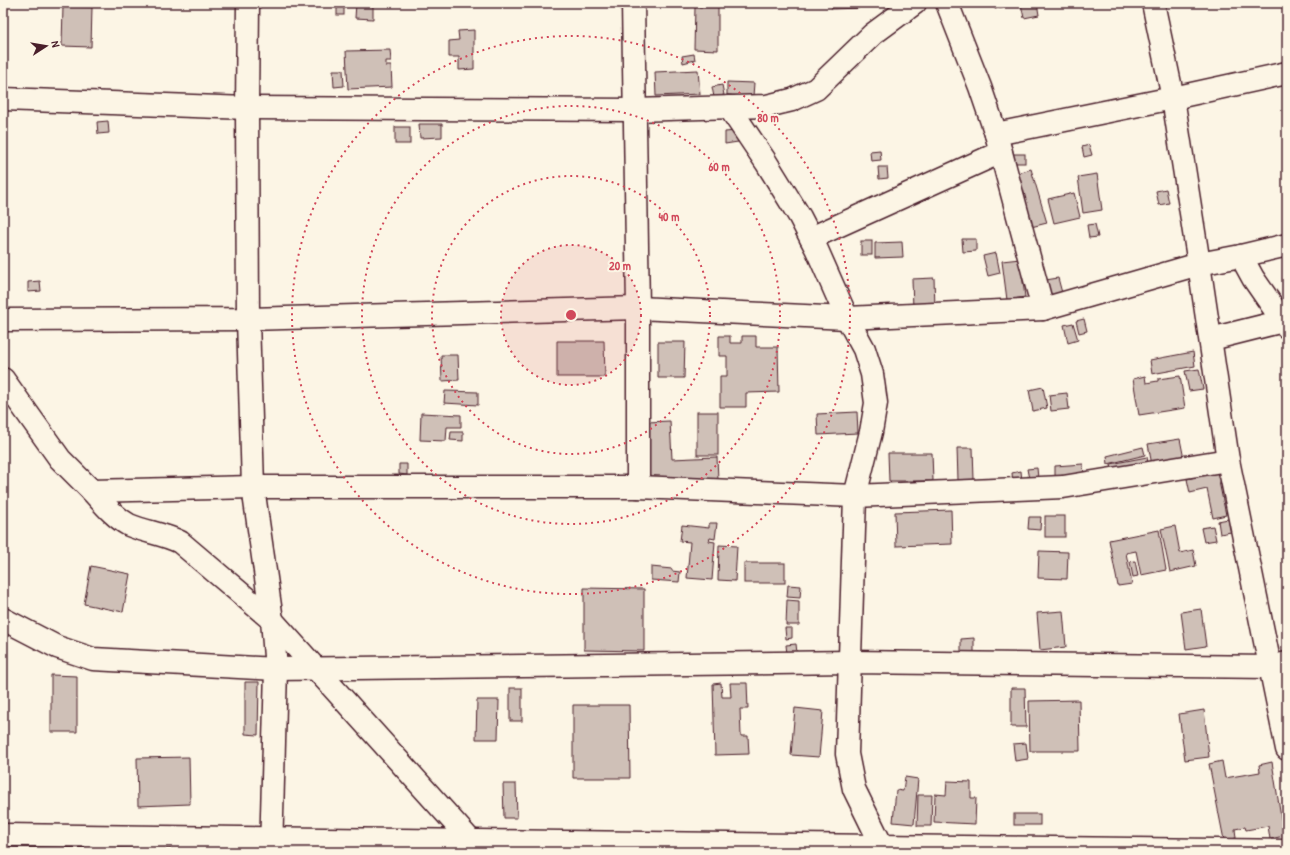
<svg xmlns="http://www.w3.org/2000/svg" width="1290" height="855" font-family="'Patrick Hand',sans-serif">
	<rect width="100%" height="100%" fill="#fcf5e5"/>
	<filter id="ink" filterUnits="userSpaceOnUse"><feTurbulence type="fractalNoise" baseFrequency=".025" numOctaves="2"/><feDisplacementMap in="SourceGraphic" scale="8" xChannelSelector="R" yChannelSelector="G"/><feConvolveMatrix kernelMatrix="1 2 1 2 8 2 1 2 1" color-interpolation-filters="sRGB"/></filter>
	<g filter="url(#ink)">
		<g fill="#cfc0b7" stroke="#4a1f2b">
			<rect x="337" y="3" width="7" height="12"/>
			<path d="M356 3 373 4V19L355 18Z"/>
			<rect x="679" y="3" width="11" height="4"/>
			<path d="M759 3H787V5L759 6Z"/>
			<path d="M832 3H859V8L832 9Z"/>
			<path d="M993 3H1005L1006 6 995 9Z"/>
			<path d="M1025 3H1037L1039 15 1024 18 1021 4Z"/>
			<path d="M63 6 92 7 91 47 62 46Z"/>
			<path d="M695 7H718V50L694 49Z"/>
			<path d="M474 30V69L459 70V57H449V41L459 40 458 31Z"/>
			<path d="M390 50 391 61H386V66H391L392 87 348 89 346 51Z"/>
			<path d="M694 54 695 60 683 63 682 56Z"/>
			<path d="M333 70H343L344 86 334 87Z"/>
			<path d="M698 70 700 94 656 96 655 72Z"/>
			<path d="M727 82 754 83 753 96 727 95Z"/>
			<path d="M722 85 724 95 714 97 712 87Z"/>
			<path d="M108 121 109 133 98 134 97 122Z"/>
			<path d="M419 124H442V137L420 138Z"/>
			<rect x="395" y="127" width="15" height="17"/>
			<path d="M737 131 738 142 725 144V132Z"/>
			<path d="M1089 145 1092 155 1084 157 1082 147Z"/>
			<path d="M880 150 881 160 871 161 870 151Z"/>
			<rect x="1013" y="154" width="12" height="9"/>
			<path d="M878 167H887L888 178 879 179Z"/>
			<path d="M1031 169 1047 223 1031 227 1015 174Z"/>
			<path d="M1097 174 1102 210 1083 213 1078 177Z"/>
			<path d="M1166 189 1169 203 1159 205 1156 191Z"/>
			<path d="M1074 193 1080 217 1054 223 1048 199Z"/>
			<path d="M1095 224 1098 237 1089 238 1087 225Z"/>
			<path d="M962 239H976V251L963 252Z"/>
			<rect x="861" y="241" width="11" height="14"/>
			<path d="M902 242 903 257 875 258V243Z"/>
			<path d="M996 253 1000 273 988 276 983 256Z"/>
			<path d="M1020 259 1025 297 1007 300 1002 261Z"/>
			<path d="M934 278 935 308 913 309 912 279Z"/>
			<path d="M1058 278 1062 293 1049 295 1046 280Z"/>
			<path d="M40 281 41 291 28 292V282Z"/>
			<path d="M1084 319 1087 331 1079 333 1076 321Z"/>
			<path d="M1073 323 1078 340 1068 343 1064 325Z"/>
			<path d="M719 336H730V343H742V336H756V347H778L779 392 746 393V407H720V376H727V356H719Z"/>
			<path d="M557 341H604L605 377H557Z"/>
			<path d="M658 342H685L684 378H658Z"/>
			<path d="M1193 352 1195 366 1152 374 1150 360Z"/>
			<path d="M441 355H458L459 380 442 381Z"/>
			<path d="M1199 369 1203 389 1189 391 1185 371Z"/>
			<path d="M1145 376 1146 383 1158 381V379L1180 376 1185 408 1139 415 1133 379Z"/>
			<path d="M1043 387 1047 408 1033 411 1029 390Z"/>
			<path d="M445 391 478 392V405L444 403Z"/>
			<path d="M1067 393 1069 409 1051 411 1049 395Z"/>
			<rect x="697" y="412" width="21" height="43"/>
			<path d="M857 412 858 433 818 435 817 414Z"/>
			<path d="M421 413 461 415V427H447L446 441 420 440Z"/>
			<path d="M670 421 672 459 717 457 718 480 650 483 647 422Z"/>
			<path d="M451 432H463V441L450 440Z"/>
			<path d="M1180 439 1184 459 1152 465 1148 444Z"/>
			<path d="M1143 447 1145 455 1108 464 1107 456Z"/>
			<path d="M957 448H973L974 480H958Z"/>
			<path d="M888 453H932L933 481H889Z"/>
			<path d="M1147 457 1149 469 1113 476 1111 464Z"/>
			<path d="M399 464H407V475L399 474Z"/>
			<path d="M1083 464 1084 476 1055 478V466Z"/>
			<path d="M1037 468 1038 478 1029 479 1027 469Z"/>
			<path d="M1021 471 1022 482 1013 483 1012 473Z"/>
			<path d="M1217 472 1226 515 1213 518 1207 489 1190 493 1187 479Z"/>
			<path d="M951 510 952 544 896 546 895 512Z"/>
			<rect x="1045" y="516" width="20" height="21"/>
			<path d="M1029 517H1041L1040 530 1028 529Z"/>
			<path d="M1228 519 1231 532 1220 534 1218 521Z"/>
			<path d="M709 523H717L715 539 710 538 709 541 715 542 712 580 687 578 690 542 680 541 682 525 709 528Z"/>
			<path d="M1175 526 1180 553 1193 550 1196 566 1170 572 1161 529Z"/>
			<path d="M1213 526 1216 540 1204 542 1201 528Z"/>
			<path d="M1159 530 1166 570 1141 575 1136 551 1126 553 1132 584 1118 586 1109 540Z"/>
			<path d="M719 545 737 546 735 581 718 580Z"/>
			<path d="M1039 551 1068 552 1067 579 1038 578Z"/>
			<path d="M1135 561 1138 576 1133 577 1130 562Z"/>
			<rect x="744" y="563" width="41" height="20"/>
			<path d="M91 566 130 574 123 612 84 604Z"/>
			<path d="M651 567 672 569V571L680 572 679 582 651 580Z"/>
			<path d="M788 585 801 586 800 598 787 597Z"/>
			<path d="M584 588 644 589V651L584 650Z"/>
			<path d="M787 600 799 601V625H786Z"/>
			<path d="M1201 609 1206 646 1186 649 1181 612Z"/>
			<path d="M1063 611 1066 647 1040 650 1037 613Z"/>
			<path d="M785 628H792V638L786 639Z"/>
			<path d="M974 638V653L961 654V639Z"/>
			<path d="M796 644 797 653 787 654 786 645Z"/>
			<path d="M51 675 77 676V732H51Z"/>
			<path d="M245 682H259L258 735 245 734Z"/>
			<path d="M721 683 722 697H731L730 683H747L748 709H740L741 736H748L749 754 715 755 713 684Z"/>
			<rect x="510" y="688" width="12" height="33"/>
			<path d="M1011 688H1025L1026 727H1011Z"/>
			<path d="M477 700H499L498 739H476Z"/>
			<path d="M1079 700 1080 751H1030L1029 701Z"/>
			<path d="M573 705H629L630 778H573Z"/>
			<path d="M795 708 823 711 819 757 791 755Z"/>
			<path d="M1204 710 1209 757 1185 760 1179 714Z"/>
			<path d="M1026 743 1028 759 1015 761 1013 744Z"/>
			<path d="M189 757 190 804 138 806 137 758Z"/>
			<path d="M1222 761 1225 778 1260 772 1259 765 1272 762 1284 836 1270 839 1268 826 1246 830 1245 827 1235 829 1236 838 1224 840 1209 764Z"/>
			<path d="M905 777 918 779 914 824 893 822 896 790 903 791Z"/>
			<path d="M947 781 971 782V798H976L975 824 934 822 935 794 946 795Z"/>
			<path d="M503 784H516L517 818H504Z"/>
			<path d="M918 795H932L931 826H917Z"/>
			<rect x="1014" y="814" width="26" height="11"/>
		</g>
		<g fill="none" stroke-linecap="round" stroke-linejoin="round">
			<g stroke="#4a1f2b" stroke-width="25">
				<g id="street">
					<path d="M248 3 247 108 248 319 253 487 272 620 276 669 271 852"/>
					<path d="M633 3 638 308V487"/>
					<path d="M947 3 980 87 996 134 1043 309"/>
					<path d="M1153 3 1173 98 1199 264 1228 460 1287 749"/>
					<path d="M3 99 247 108 635 110 767 106 792 100 816 89 873 34 915 3"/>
					<path d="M729 107 766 162 800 217 817 250 847 318 864 349 872 374 876 403 871 432 855 496 847 754 854 789 882 846"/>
					<path d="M996 134 1173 98 1287 73"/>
					<path d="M811 238 1001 152"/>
					<path d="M1241 256 1253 278 1287 327"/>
					<path d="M3 320 248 319 638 308 847 318 1043 309 1199 264 1241 256 1287 245"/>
					<path d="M1211 339 1287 320"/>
					<path d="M3 379 60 459 92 491 253 487H638L855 496 1063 487 1228 460"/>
					<path d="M92 491C103 503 114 517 129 525 146 532 164 534 180 542L272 620 471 841"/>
					<path d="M3 619 57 647 93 659 276 669 851 662 1270 667 1287 663"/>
					<path d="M3 835 1287 851"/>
				</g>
			</g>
			<use href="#street" stroke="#fcf5e5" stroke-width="22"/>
		</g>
	</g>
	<circle cx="571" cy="315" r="70" fill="#d1495b" fill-opacity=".12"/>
	<g fill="none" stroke="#d1495b" stroke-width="2" stroke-dasharray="2 4">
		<circle cx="571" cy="315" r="70"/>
		<circle cx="571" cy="315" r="139"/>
		<circle cx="571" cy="315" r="209"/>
		<circle cx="571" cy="315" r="279"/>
	</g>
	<circle cx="571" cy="315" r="6" fill="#d1495b" stroke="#fcf5e5" stroke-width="2"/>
	<g font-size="12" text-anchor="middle" font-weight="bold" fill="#d1495b" stroke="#fcf5e5" stroke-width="4" stroke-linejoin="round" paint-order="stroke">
		<text x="768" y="122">80 m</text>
		<text x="719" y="171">60 m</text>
		<text x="669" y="221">40 m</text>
		<text x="620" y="270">20 m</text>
	</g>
	<rect width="1290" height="855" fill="none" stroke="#fcf5e5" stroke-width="16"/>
	<rect x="8" y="8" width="1274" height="839" fill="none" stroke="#4a1f2b" stroke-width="1.5" filter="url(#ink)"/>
	<g transform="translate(46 46) rotate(78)" stroke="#fcf5e5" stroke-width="3" paint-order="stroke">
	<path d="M0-3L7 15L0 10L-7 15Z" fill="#4a1f2b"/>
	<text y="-6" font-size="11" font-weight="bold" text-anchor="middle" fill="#4a1f2b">N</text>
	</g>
</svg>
